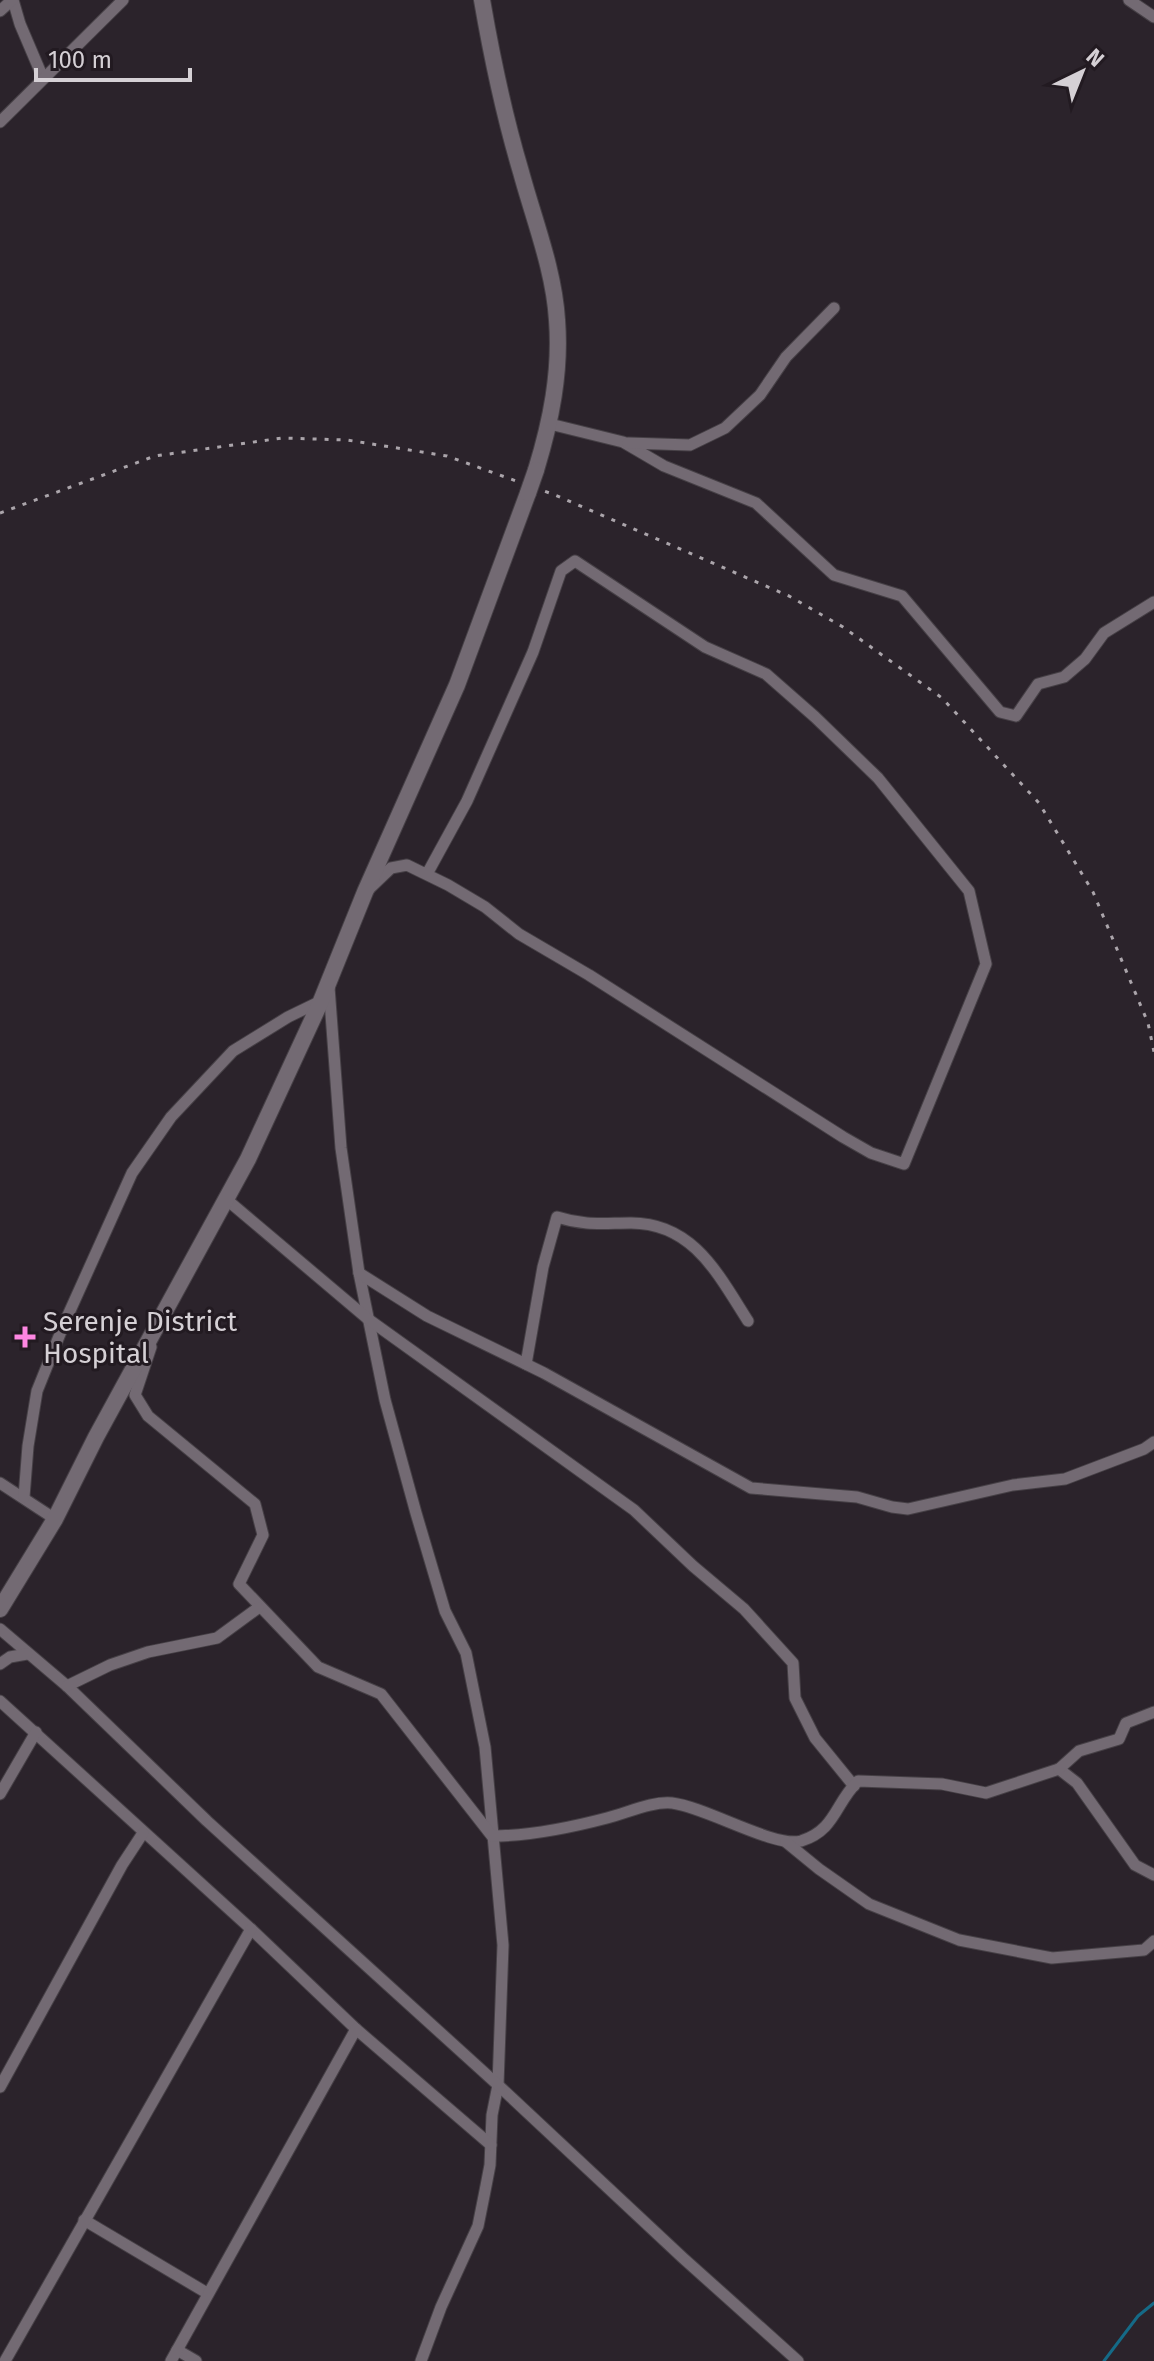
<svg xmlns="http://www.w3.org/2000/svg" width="1154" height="2361" font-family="'Fira Sans',sans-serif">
	<rect width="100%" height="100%" fill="#2b232b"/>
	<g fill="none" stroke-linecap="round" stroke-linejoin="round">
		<path stroke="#156a87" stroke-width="3" d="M1104 2361 1138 2316 1154 2303"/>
		<g stroke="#464046" stroke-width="13">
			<g id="street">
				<path d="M13 0 20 24 43 78"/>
				<path d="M1129 0 1154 17"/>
				<path d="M0 11 12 0"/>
				<path d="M0 122 123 0"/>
				<path d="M550 424 623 442 664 466 756 503 834 575 902 596 1000 712 1016 716 1038 684 1064 677 1085 659 1104 633 1154 602"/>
				<path d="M628 443 690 445 725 428 760 395 786 357 834 308"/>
				<path d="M369 889 391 868 407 865 448 885 485 907 519 934 589 975 843 1137 871 1153 904 1164 986 964 969 891 878 778 815 717 766 674 705 647 575 561 561 571 533 652 467 801 427 874"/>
				<path d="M329 987 341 1148 359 1273 385 1400 416 1513 445 1611 466 1653 485 1747 503 1945 498 2085 492 2115 490 2165 485 2191 478 2226 441 2307 421 2361"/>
				<path d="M226 1199 368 1319 634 1510 693 1566 744 1609 793 1663 795 1698 815 1738 854 1786"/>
				<path d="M359 1273 427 1316 544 1373 751 1488 857 1497 892 1507 908 1509 1013 1485 1065 1479 1144 1449 1154 1442"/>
				<path d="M151 1347 135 1395 148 1416 255 1504 263 1535 239 1584 318 1667 381 1694 492 1836C531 1836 569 1828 607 1818 627 1813 652 1801 672 1803 706 1807 774 1848 801 1841 836 1830 835 1803 858 1781L942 1784 986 1793 1059 1769 1077 1783 1135 1865 1154 1875"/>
				<path d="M526 1364 543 1267 557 1217C585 1226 603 1223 631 1223 693 1223 718 1274 748 1321"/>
				<path d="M0 1483 55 1519"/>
				<path d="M24 1497 28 1446 37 1391 64 1324 132 1173 171 1117 233 1051 288 1017 321 1001"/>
				<path d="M0 1629 67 1686 207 1821 498 2085 683 2258 798 2361"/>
				<path d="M0 1664 10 1657 27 1654"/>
				<path d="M67 1686 110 1665 148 1652 217 1638 258 1608"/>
				<path d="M0 1701 251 1929 356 2029 491 2145"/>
				<path d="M1059 1769 1079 1751 1119 1739 1126 1723 1154 1712"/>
				<path d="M0 1794 36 1732"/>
				<path d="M786 1842 819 1869 869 1904 959 1940 1052 1958 1144 1950 1154 1941"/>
				<path d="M0 2087 122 1865 143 1833"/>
				<path d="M84 2220 207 2293"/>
				<path d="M177 2350 196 2361"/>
				<path d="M5 2361 251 1929"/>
				<path d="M171 2361 356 2029"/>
			</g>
		</g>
		<g stroke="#464046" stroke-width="18">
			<g id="secondary">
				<path d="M482 0C492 58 504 115 521 172 534 220 554 270 557 320 561 372 551 421 536 470"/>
				<path d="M0 1609 55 1519 96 1437 248 1159 321 1001 365 892 457 685 528 493"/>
			</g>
		</g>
		<use href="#street" stroke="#736a73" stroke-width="11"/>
		<use href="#secondary" stroke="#736a73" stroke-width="16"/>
		<path stroke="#aba5ab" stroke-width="3" stroke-dasharray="4 8" stroke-linecap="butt" d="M0 513 155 456 282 438 347 440 447 456 555 495 789 596 843 627 942 698 1039 803 1093 892 1148 1023 1154 1052"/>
		<g stroke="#464046" stroke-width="18" stroke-linecap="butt">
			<path id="secondary-bridge" d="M528 493 536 470"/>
		</g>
		<use href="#secondary-bridge" stroke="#736a73" stroke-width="16"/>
	</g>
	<path fill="#fd86e1" stroke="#221a21" stroke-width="3" d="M21 1325h8v8h8v8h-8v8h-8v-8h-8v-8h8z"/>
	<g text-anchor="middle" stroke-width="6" stroke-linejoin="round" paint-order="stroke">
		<g font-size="28" fill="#d5d0d5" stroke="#221a21" text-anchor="start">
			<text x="43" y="1331">Serenje District<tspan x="43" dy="32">Hospital</tspan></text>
		</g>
	</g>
	<g transform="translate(1082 72) rotate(43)" stroke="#221a21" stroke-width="6" paint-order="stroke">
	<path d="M0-6L14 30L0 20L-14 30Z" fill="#d5d0d5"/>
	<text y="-12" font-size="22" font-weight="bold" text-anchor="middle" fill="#d5d0d5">N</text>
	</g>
	<path d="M36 68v12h154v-12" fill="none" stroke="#d5d0d5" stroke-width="4"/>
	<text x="48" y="68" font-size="24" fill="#d5d0d5" stroke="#221a21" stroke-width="6" paint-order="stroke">100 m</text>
</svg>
